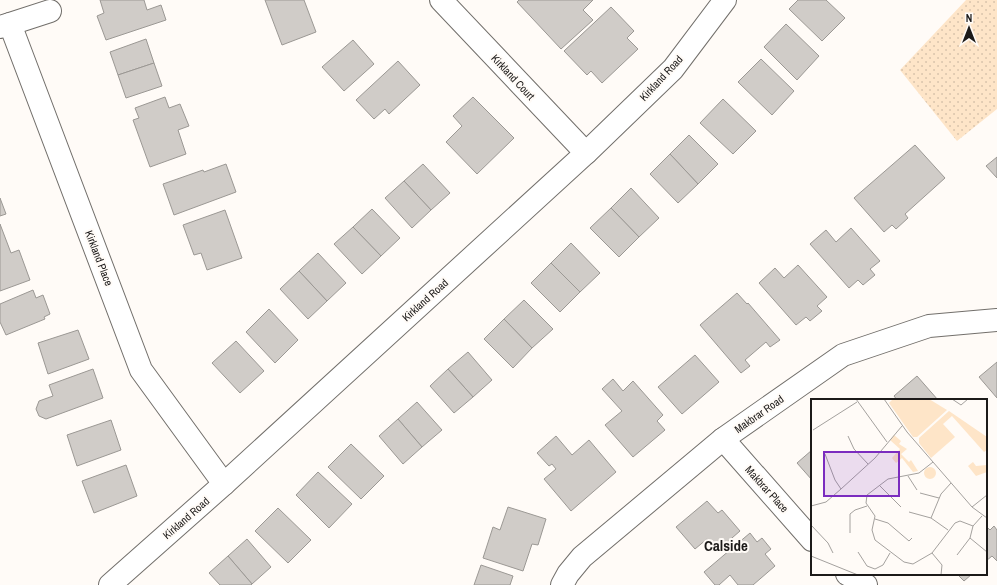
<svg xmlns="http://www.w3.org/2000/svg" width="997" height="585" font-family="'Archivo Narrow',sans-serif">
	<defs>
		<pattern id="grass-dots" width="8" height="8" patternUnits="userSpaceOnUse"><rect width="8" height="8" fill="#fee5c8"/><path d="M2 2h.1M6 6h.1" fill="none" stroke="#d9c4ab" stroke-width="1.8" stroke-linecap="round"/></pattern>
	</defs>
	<rect width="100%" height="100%" fill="#fffbf7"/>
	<path fill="url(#grass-dots)" d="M966 0H997V109L957 141 900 70Z"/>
	<g fill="#d0ccc8" stroke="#9b9894">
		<path d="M100 0H144L147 10 161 5 166 20 106 40 97 16 104 13Z"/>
		<path d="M265 0H304L316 32 282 45Z"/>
		<path d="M519 0H593L583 10 593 20 561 49 517 2Z"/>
		<path d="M798 0H826L845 18 822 41 789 9Z"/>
		<path d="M611 7 634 31 627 38 638 49 602 83 591 71 587 75 564 51Z"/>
		<path d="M786 24 819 56 797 80 764 47Z"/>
		<path d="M146 39 154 63 118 75 110 52Z"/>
		<path d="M353 40 374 64 344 91 322 67Z"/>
		<path d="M761 59 794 91 772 115 738 82Z"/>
		<path d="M398 61 420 85 389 114 385 109 374 119 356 100Z"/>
		<path d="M154 63 162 86 126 98 118 75Z"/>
		<path d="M165 97 169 108 180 104 189 126 178 130 186 154 150 167 133 120 139 118 135 108Z"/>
		<path d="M473 97 514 138 477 174 446 142 462 126 453 116Z"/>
		<path d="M723 99 756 131 733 154 700 123Z"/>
		<path d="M689 135 718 164 698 184 670 154Z"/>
		<path d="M915 145 945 178 905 214 908 218 896 229 892 225 884 232 854 198Z"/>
		<path d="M670 154 698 184 678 203 650 174Z"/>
		<path d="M997 157V178L986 166Z"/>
		<path d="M226 164 236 192 174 215 163 184 203 170 204 172Z"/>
		<path d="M423 164 450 193 431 210 404 181Z"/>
		<path d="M404 181 431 210 412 228 385 198Z"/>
		<path d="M631 188 659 218 639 237 611 208Z"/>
		<path d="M0 198 6 214 0 216Z"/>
		<path d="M611 208 639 237 619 257 590 228Z"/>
		<path d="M372 209 400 238 381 256 353 227Z"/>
		<path d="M225 210 242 258 207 270 201 253 194 255 183 225Z"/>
		<path d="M0 224 11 253 19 250 30 280 0 291Z"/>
		<path d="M353 227 381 256 362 274 334 244Z"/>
		<path d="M851 228 880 261 870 269 875 275 863 285 858 280 849 288 810 244 826 230 836 242Z"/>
		<path d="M571 243 600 273 580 292 551 263Z"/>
		<path d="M318 253 346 283 327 301 299 271Z"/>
		<path d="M551 263 580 292 560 312 531 283Z"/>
		<path d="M798 265 827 297 817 306 822 311 810 321 806 317 796 325 759 283 775 268 784 278Z"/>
		<path d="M299 271 327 301 308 319 280 289Z"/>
		<path d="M33 290 36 298 43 295 50 314 44 317 45 319 6 335 0 322V304Z"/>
		<path d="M737 293 747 304 748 303 780 340 770 347 766 342 745 360 750 366 741 373 700 325Z"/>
		<path d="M524 300 553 329 532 348 504 319Z"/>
		<path d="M269 309 298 340 275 363 246 332Z"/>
		<path d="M504 319 532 348 513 368 484 339Z"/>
		<path d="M78 330 89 359 48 374 38 343Z"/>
		<path d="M236 341 264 371 240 393 212 363Z"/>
		<path d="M468 352 492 380 473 397 448 369Z"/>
		<path d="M695 355 719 382 682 414 658 387Z"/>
		<path d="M997 362V398L979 377Z"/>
		<path d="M93 369 103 398 46 419 39 416 36 409 39 401 53 396 49 385Z"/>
		<path d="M448 369 473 397 454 413 430 386Z"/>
		<path d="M917 376 938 400H897L894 396Z"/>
		<path d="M613 379 623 391 633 381 663 415 657 421 665 430 633 457 605 425 622 411 602 389Z"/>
		<path d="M417 402 442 430 422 447 398 419Z"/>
		<path d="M398 419 422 447 403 464 379 436Z"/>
		<path d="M111 420 121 450 77 466 67 435Z"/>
		<path d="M556 436 572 455 589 440 616 472 571 511 544 479 556 469 552 464 549 466 537 453Z"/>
		<path d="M351 444 384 476 361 499 328 467Z"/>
		<path d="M812 450V480L797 463Z"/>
		<path d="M126 465 137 496 94 513 82 481Z"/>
		<path d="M318 472 352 504 329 528 296 495Z"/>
		<path d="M707 501 718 513 722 510 740 531 717 551 707 539 695 549 676 527Z"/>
		<path d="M508 507 546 519 538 545 532 544 523 571 483 558 493 527 500 530Z"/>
		<path d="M278 508 311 540 288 563 255 531Z"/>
		<path d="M986 526 990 530 994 526 997 530V561L992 556 986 561Z"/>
		<path d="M750 533 757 542 762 538 771 549 765 554 775 566 753 585H738L730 575 719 585H715L704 572Z"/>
		<path d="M247 539 271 567 252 584 228 556Z"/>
		<path d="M228 556 252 584 251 585H220L209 573Z"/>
		<path d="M481 565 513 576 510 585H474Z"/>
		<path d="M957 574H972L964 581Z"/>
	</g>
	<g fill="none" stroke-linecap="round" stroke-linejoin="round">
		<g stroke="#726f6b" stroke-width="24">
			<g id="minor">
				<path d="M441 0 586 153"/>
				<path d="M10 24 50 11"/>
				<path d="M0 27 10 24 141 370 224 484"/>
				<path d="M723 439 812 540"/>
				<path d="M847 574 866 585"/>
				<path d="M110 585 224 484 586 153 673 69 725 0"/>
				<path d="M562 585 568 574 582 557 723 439 843 355 929 326 997 320"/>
			</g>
		</g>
		<use href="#minor" stroke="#fff" stroke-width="22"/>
	</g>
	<g text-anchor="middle" stroke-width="4" stroke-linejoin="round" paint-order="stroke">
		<g font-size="11" fill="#1c1a19" stroke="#fffbf7">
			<text transform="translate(513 77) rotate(47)" y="4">Kirkland Court</text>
			<text transform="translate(661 78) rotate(-47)" y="4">Kirkland Road</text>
			<text transform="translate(99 258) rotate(69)" y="4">Kirkland Place</text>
			<text transform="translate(425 300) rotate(-42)" y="4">Kirkland Road</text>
			<text transform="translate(759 414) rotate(-35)" y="4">Makbrar Road</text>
			<text transform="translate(767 489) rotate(48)" y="4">Makbrar Place</text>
			<text transform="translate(186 518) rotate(-41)" y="4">Kirkland Road</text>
		</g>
		<g font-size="15" font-weight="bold" fill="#1c1a19" stroke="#fffbf7">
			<text x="726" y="551">Calside</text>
		</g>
	</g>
	<g transform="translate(811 399)">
		<rect width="176" height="176" fill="#fffbf7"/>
		<path d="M83 36 90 42 88 45 96 50 90 55 98 63 100 61 107 72 102 73 91 59 85 64 81 59 89 50 79 41ZM162 63 165 67 176 66V73L165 77 157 67ZM113 74a6 6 0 1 1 12 0a6 6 0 1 1-12 0Z" fill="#fee5c8"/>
		<path d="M82 0H118L136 11 106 38H102L78 4ZM138 12 176 38V51L173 53 141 17 132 25 144 38 120 59 108 44V39Z" fill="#fee5c8"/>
		<path fill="none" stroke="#a4a19e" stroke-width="1" d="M45 0 76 43M73 0 96 33 161 108 176 119M141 0 150 6 157 0M2 31 46 3M37 37 43 50 57 65M12 56 14 55 24 81 30 90M122 63 108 74 77 80 56 96 55 104 64 117 61 131 64 141 93 163 102 165 121 154 144 124 149 122 162 127M97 77 106 91M68 86 90 108M109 94 128 99M0 107 15 103 30 90 64 59 91 27M161 108 176 96M98 113 120 119 137 131M120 119 130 95 140 84M64 120 77 124 98 142 101 139M0 126 17 144 22 154M39 134V115L44 111 56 107M159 139 176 153M47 153 56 167 64 170 72 166 79 154M121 154 131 166 130 176M146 156 159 139 162 127 171 117M0 157 47 176"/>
		<path fill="#7b2cbf" fill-opacity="0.15" stroke="#7b2cbf" stroke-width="2" d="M13 53H88V97H13Z"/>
		<rect width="176" height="176" fill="none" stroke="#1c1a19" stroke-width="2"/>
	</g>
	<g transform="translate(969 28)" stroke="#fffbf7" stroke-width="3" paint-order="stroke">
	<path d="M0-3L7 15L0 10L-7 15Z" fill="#1c1a19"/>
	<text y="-6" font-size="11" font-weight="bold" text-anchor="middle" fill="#1c1a19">N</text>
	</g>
</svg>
